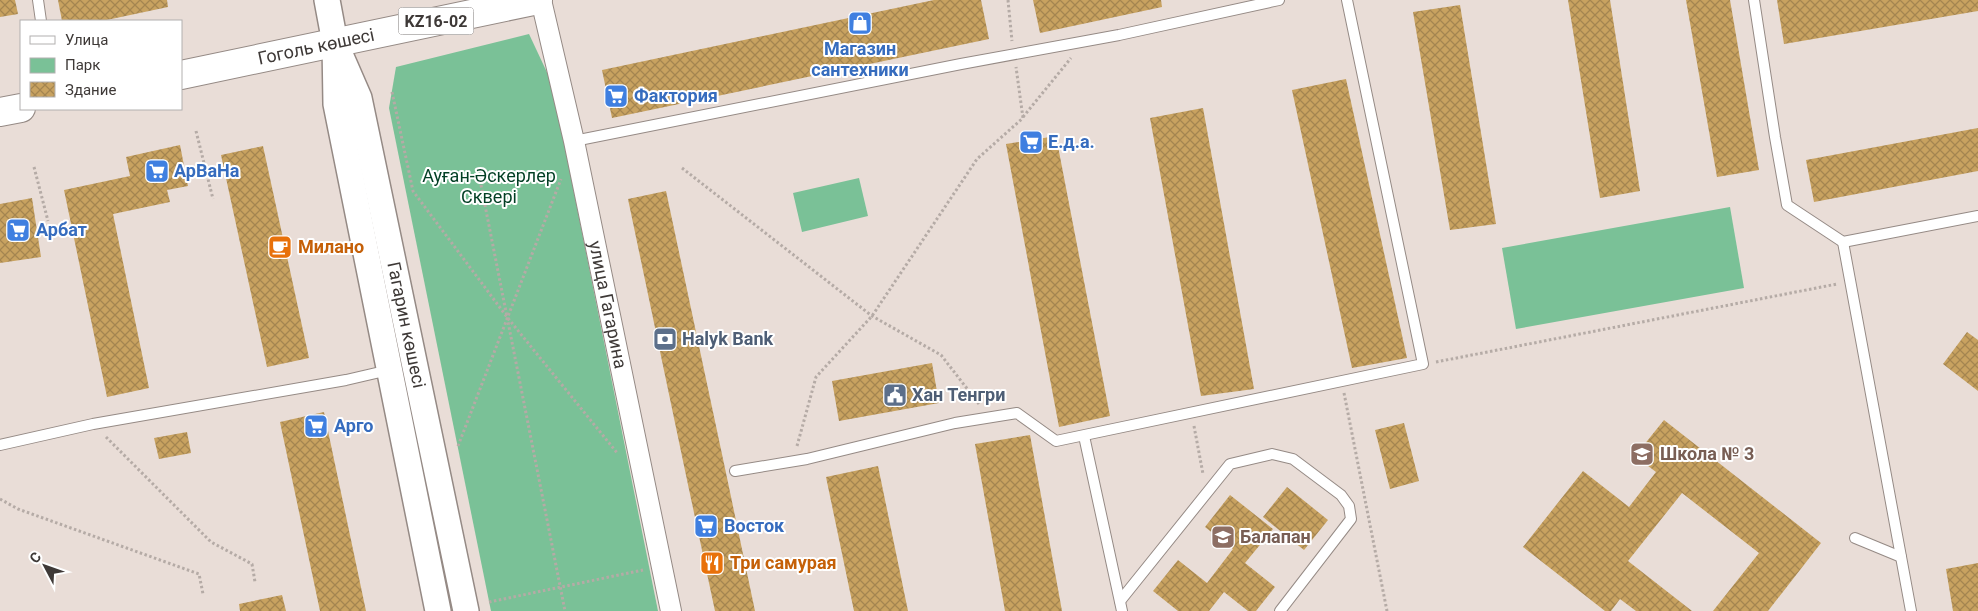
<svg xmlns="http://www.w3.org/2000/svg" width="1978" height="611" font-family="Roboto,sans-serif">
	<defs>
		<pattern id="building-cross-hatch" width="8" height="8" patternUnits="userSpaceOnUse" patternTransform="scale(1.25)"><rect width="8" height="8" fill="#c8a260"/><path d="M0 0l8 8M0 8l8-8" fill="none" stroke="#a48550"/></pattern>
	</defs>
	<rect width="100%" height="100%" fill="#e9ddd7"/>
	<g fill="#7ac197">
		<path d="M529 34 552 83 658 611H491L389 108 396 67Z"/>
		<path d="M859 178 868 216 802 232 793 193Z"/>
		<path d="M1730 207 1744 288 1516 329 1502 248Z"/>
	</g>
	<g fill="url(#building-cross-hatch)">
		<path d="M0 0H15L18 14 0 17Z"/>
		<path d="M58 0H167L168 7 102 21H62Z"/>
		<path d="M934 0H981L989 39 612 118 602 70Z"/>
		<path d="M1033 0H1161L1162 7 1040 33Z"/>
		<path d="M1568 0H1610L1640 191 1600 198Z"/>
		<path d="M1686 0H1730L1759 170 1717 177Z"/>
		<path d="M1777 0H1978V11L1784 44Z"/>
		<path d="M1460 5 1496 224 1450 230 1413 12Z"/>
		<path d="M1346 79 1407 358 1352 368 1292 90Z"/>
		<path d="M1203 108 1254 389 1201 396 1150 118Z"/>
		<path d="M1978 128V171L1814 202 1806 160Z"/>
		<path d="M1056 136 1110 416 1059 427 1006 144Z"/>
		<path d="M180 145 188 186 167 190 170 202 113 214 149 388 107 397 64 190 130 176 126 157Z"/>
		<path d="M263 146 309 358 267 367 221 155Z"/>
		<path d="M666 191 726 473 755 611H715L687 480 628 199Z"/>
		<path d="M32 198 41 257 0 263V204Z"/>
		<path d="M1967 332 1978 340V391L1943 364Z"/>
		<path d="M932 363 939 403 839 421 832 381Z"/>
		<path d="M324 412 366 611H320L280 422Z"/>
		<path d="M1664 420 1821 543 1768 611H1713L1759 553 1682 493 1628 561 1692 611H1636L1620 599 1611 611H1605L1523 547 1583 471 1629 507 1656 472 1635 456Z"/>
		<path d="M1404 423 1419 481 1390 489 1375 430Z"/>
		<path d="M187 432 191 453 159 459 154 438Z"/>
		<path d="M1030 435 1062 611H1005L975 444Z"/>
		<path d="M878 466 908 611H854L826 477Z"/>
		<path d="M1287 487 1328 520 1304 550 1263 517Z"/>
		<path d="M1230 495 1273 529 1245 563 1275 587 1256 611H1248L1224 592 1209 611H1178L1153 591 1178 560 1207 583 1233 549 1205 527Z"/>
		<path d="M1978 563V611H1953L1946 569Z"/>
		<path d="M282 595 286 611H240L239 604Z"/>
	</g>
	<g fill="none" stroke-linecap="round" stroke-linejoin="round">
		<g stroke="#958a85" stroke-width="12">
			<g id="service">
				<path d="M38 0 41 21"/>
				<path d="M1754 0 1775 137 1787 205 1843 242 1978 216"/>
				<path d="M574 141 961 64 1119 35 1279 0"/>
				<path d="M1843 242 1911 611"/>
				<path d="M1084 436 1122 611"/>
				<path d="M0 445 93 424 346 380 389 370"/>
				<path d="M735 471 807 459 955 423 1017 413 1056 441 1423 364 1347 0"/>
				<path d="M1855 538 1901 557"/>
				<path d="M1120 601 1230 464 1272 454 1293 459 1341 495 1349 506 1351 519 1280 611"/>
			</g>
		</g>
		<g stroke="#958a85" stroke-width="22">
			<g id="minor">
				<path id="s1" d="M541 0 574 141 671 611"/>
			</g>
		</g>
		<g stroke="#958a85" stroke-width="28">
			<g id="tertiary">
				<path d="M327 0 335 43 336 104 438 611"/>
				<path id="s2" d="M339 52 359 98 466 611"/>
			</g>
		</g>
		<g stroke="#958a85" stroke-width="30">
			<g id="primary">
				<path id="s3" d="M181 75 538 0"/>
				<path d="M0 112 21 108"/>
			</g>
		</g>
		<g stroke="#b5aba6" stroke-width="3" stroke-dasharray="2.5 2.5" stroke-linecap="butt">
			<path d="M1008 0 1012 41"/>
			<path d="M392 92 413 191 507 317 618 454"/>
			<path d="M1023 117 1071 58"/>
			<path d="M196 131 213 199"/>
			<path d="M34 167 48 221"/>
			<path d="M682 168 872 316 941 355 979 404"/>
			<path d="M481 185 565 611"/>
			<path d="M1436 362 1837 284"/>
			<path d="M1344 393 1387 611"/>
			<path d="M1194 426 1203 474"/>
			<path d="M106 437 211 542 252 564 255 582"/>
			<path d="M458 446 561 179"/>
			<path d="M797 446 816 377 872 316 977 159 1023 118 1016 67"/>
			<path d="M0 499 18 509 199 574 203 594"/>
			<path d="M489 602 643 570"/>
		</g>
		<use href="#service" stroke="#fff" stroke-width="10"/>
		<use href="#minor" stroke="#fff" stroke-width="20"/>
		<use href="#tertiary" stroke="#fff" stroke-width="25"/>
		<use href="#primary" stroke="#fff" stroke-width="28"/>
	</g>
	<defs>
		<g id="shop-square" transform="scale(1.25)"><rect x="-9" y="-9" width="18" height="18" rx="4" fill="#3f7fe0" stroke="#fff"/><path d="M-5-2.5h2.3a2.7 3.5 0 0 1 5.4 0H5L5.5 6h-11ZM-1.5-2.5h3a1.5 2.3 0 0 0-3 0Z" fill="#fff"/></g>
		<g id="supermarket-square" transform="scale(1.25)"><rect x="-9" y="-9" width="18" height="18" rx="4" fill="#3f7fe0" stroke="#fff"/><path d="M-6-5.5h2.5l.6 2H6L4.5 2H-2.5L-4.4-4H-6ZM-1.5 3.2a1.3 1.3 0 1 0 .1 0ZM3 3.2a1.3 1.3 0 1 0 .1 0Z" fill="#fff"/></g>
		<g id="cafe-square" transform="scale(1.25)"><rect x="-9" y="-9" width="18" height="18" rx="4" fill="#e8710a" stroke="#fff"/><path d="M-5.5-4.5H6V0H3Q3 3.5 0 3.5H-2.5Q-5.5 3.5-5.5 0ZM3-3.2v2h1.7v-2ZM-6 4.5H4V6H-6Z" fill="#fff"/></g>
		<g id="bank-square" transform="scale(1.25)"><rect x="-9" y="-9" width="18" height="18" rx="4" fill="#5c6f8a" stroke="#fff"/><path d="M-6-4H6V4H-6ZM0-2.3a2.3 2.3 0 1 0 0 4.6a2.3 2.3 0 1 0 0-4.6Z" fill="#fff"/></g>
		<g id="civic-square" transform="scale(1.25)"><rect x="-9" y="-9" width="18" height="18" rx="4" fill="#5c6f8a" stroke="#fff"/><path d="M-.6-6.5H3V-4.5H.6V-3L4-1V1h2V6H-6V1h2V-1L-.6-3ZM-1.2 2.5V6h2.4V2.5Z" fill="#fff"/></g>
		<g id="school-square" transform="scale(1.25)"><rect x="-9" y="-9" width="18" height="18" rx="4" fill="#8d6e63" stroke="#fff"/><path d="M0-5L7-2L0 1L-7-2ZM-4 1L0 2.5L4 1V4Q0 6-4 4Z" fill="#fff"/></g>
		<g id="restaurant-square" transform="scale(1.25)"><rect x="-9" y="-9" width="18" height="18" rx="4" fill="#e8710a" stroke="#fff"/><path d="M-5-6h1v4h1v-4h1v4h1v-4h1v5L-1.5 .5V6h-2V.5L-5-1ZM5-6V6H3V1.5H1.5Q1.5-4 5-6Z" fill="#fff"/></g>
	</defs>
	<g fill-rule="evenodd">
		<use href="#shop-square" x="860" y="23"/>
		<use href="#supermarket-square" x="616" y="96"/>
		<use href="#supermarket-square" x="1031" y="142"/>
		<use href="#supermarket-square" x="157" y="171"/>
		<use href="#supermarket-square" x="18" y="230"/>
		<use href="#cafe-square" x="280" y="247"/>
		<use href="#bank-square" x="665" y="339"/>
		<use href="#civic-square" x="895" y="395"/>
		<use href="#supermarket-square" x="316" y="426"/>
		<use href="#school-square" x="1642" y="454"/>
		<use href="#supermarket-square" x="706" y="526"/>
		<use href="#school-square" x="1223" y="537"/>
		<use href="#restaurant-square" x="712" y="563"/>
	</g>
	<g text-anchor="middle" stroke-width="4" stroke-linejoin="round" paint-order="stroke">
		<rect fill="#fff" stroke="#787473" stroke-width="1" x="398.5" y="7.5" width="75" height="27" rx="4"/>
		<g font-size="16" font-weight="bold" fill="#3e3937">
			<text x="436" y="27">KZ16-02</text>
		</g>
		<g font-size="18" fill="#3e3937" stroke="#fff">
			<text dy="6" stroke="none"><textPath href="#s3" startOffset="138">Гоголь көшесі</textPath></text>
			<text dy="6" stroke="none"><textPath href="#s1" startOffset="312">улица Гагарина</textPath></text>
			<text dy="6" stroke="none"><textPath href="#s2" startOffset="282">Гагарин көшесі</textPath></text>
		</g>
		<g font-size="18" font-weight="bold" fill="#366cbe" stroke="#fff" text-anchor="start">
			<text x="860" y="55" text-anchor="middle">Магазин<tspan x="860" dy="21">сантехники</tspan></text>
			<text x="634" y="102">Фактория</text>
			<text x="1048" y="148">Е.д.а.</text>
			<text x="174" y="177">АрВаНа</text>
			<text x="36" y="236">Арбат</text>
			<text x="334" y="432">Арго</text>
			<text x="724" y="532">Восток</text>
		</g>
		<g font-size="18" fill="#023f24" stroke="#fff">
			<text x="489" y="182">Ауған-Әскерлер<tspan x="489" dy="21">Сквері</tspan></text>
		</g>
		<g font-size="18" font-weight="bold" fill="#c56008" stroke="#fff" text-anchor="start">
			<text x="298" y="253">Милано</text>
			<text x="730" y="569">Три самурая</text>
		</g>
		<g font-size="18" font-weight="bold" fill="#4e5e75" stroke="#fff" text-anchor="start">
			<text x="682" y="345">Halyk Bank</text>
			<text x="912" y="401">Хан Тенгри</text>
		</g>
		<g font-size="18" font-weight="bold" fill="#785e54" stroke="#fff" text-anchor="start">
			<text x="1660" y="460">Школа № 3</text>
			<text x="1240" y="543">Балапан</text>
		</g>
	</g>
	<rect x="20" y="20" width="162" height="90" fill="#ffffff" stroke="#b2b0af"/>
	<rect x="30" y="36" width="25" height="8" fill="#ffffff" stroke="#b2b0af"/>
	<text x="65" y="45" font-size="15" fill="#3e3937">Улица</text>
	<rect x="30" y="58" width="25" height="15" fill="#7ac197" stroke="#b2b0af"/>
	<text x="65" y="70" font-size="15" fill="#3e3937">Парк</text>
	<rect x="30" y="82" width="25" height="15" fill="url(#building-cross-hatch)" stroke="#b2b0af"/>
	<text x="65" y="95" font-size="15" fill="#3e3937">Здание</text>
	<g transform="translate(45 566) rotate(311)" stroke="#ffffff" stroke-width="4" paint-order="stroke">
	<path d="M0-4L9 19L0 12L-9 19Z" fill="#3e3937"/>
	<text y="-8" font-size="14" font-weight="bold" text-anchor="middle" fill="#3e3937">С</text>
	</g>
</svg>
